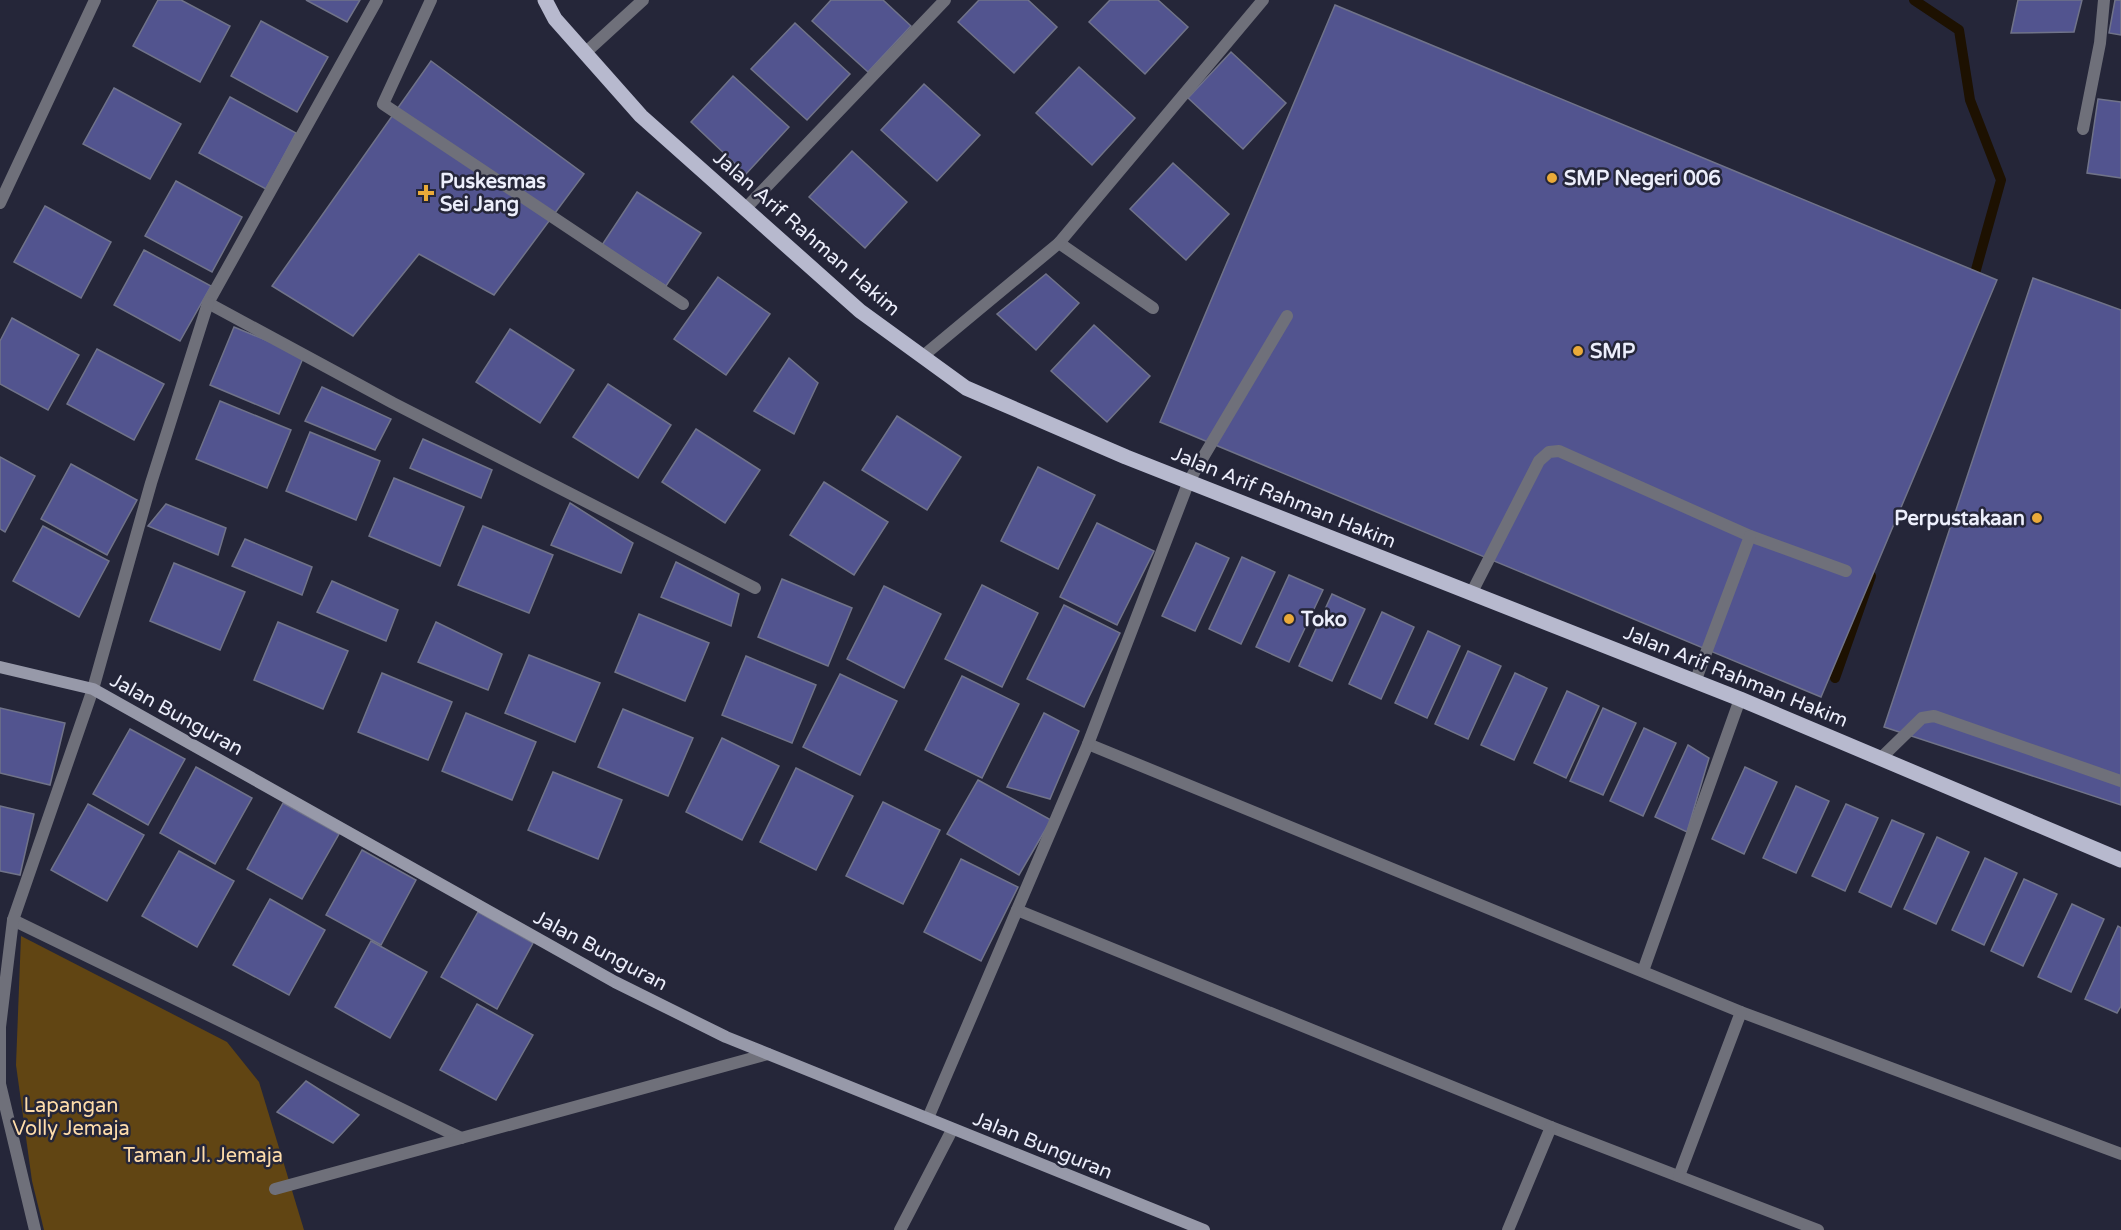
<svg xmlns="http://www.w3.org/2000/svg" width="2121" height="1230" font-family="'Varela Round',sans-serif">
	<rect width="100%" height="100%" fill="#252639"/>
	<path fill="#614513" d="M21 936 227 1042 259 1082 304 1230H44L32 1181 16 1065Z"/>
	<g fill="none" stroke-linecap="round" stroke-linejoin="round">
		<g stroke="#1d1101" stroke-width="10">
			<path d="M1914 0 1959 30 1970 100 2001 180 1972 284"/>
			<path d="M1835 678 1871 576"/>
		</g>
	</g>
	<g fill="#52548f" stroke="#707389" stroke-width="1.5">
		<path d="M158 0H181L230 26 200 82 133 46Z"/>
		<path d="M306 0H360L347 22Z"/>
		<path d="M831 0H883L911 26 868 72 812 21Z"/>
		<path d="M979 0H1028L1057 27 1014 73 958 22Z"/>
		<path d="M1110 0H1158L1188 27 1145 74 1089 22Z"/>
		<path d="M2018 0H2082L2074 32 2011 33Z"/>
		<path d="M2115 0H2121V35L2109 33Z"/>
		<path d="M1335 5 1997 280 1821 697 1160 422Z"/>
		<path d="M261 21 328 57 297 112 231 76Z"/>
		<path d="M795 23 850 74 807 120 751 69Z"/>
		<path d="M1231 52 1286 103 1243 149 1188 98Z"/>
		<path d="M431 61 584 174 494 295 419 254 353 336 272 286Z"/>
		<path d="M1079 67 1135 118 1092 165 1036 113Z"/>
		<path d="M733 76 789 127 746 174 691 122Z"/>
		<path d="M924 84 980 135 937 181 881 130Z"/>
		<path d="M114 88 181 124 150 179 83 144Z"/>
		<path d="M230 97 296 133 266 189 199 153Z"/>
		<path d="M2098 99 2121 102V178L2087 173Z"/>
		<path d="M852 151 907 202 865 248 809 197Z"/>
		<path d="M1173 163 1229 214 1186 260 1130 209Z"/>
		<path d="M176 181 242 217 212 272 145 236Z"/>
		<path d="M637 192 701 233 666 286 602 245Z"/>
		<path d="M45 206 111 242 81 298 14 262Z"/>
		<path d="M144 250 211 286 180 341 114 305Z"/>
		<path d="M1046 274 1079 303 1036 350 997 314Z"/>
		<path d="M718 277 770 314 726 375 674 339Z"/>
		<path d="M2033 278 2121 310V805L1884 727Z"/>
		<path d="M12 318 79 355 48 410 0 384V341Z"/>
		<path d="M1094 325 1150 376 1107 422 1051 371Z"/>
		<path d="M234 327 304 356 279 414 210 385Z"/>
		<path d="M510 329 574 370 540 423 476 382Z"/>
		<path d="M97 349 164 384 134 440 67 404Z"/>
		<path d="M789 358 818 383 794 434 754 411Z"/>
		<path d="M608 384 671 425 638 478 573 437Z"/>
		<path d="M322 387 391 419 375 450 305 421Z"/>
		<path d="M220 401 291 430 267 488 196 459Z"/>
		<path d="M897 416 961 457 927 510 862 470Z"/>
		<path d="M696 429 760 470 725 523 662 482Z"/>
		<path d="M310 432 380 461 356 520 286 491Z"/>
		<path d="M423 439 492 470 481 498 410 468Z"/>
		<path d="M0 457 35 476 5 532 0 529Z"/>
		<path d="M71 464 137 500 107 555 41 519Z"/>
		<path d="M1038 467 1095 495 1058 569 1001 541Z"/>
		<path d="M394 478 464 507 440 566 369 536Z"/>
		<path d="M824 482 888 522 854 575 790 535Z"/>
		<path d="M570 503 633 543 621 573 551 545Z"/>
		<path d="M166 504 226 528 218 555 148 526Z"/>
		<path d="M1097 523 1154 551 1117 625 1060 597Z"/>
		<path d="M43 526 109 561 79 617 13 581Z"/>
		<path d="M483 526 553 555 529 613 458 585Z"/>
		<path d="M245 539 312 567 302 595 232 566Z"/>
		<path d="M1196 543 1229 558 1195 631 1162 616Z"/>
		<path d="M1242 557 1275 572 1241 644 1209 629Z"/>
		<path d="M676 562 739 594 731 626 661 597Z"/>
		<path d="M174 563 245 592 220 650 150 621Z"/>
		<path d="M1289 575 1323 590 1289 662 1256 647Z"/>
		<path d="M782 579 852 608 828 666 758 637Z"/>
		<path d="M332 581 398 610 386 641 317 612Z"/>
		<path d="M982 585 1038 613 1002 687 945 659Z"/>
		<path d="M884 586 941 614 904 688 847 659Z"/>
		<path d="M1332 594 1365 609 1332 681 1299 666Z"/>
		<path d="M1064 605 1120 633 1084 707 1027 679Z"/>
		<path d="M1382 612 1414 627 1381 699 1349 684Z"/>
		<path d="M639 614 709 643 685 701 615 672Z"/>
		<path d="M278 622 348 651 323 709 254 680Z"/>
		<path d="M436 622 502 654 488 690 418 662Z"/>
		<path d="M1428 631 1460 646 1427 718 1395 703Z"/>
		<path d="M1468 651 1501 666 1468 739 1435 724Z"/>
		<path d="M529 655 600 683 575 742 505 713Z"/>
		<path d="M746 656 816 685 792 743 722 715Z"/>
		<path d="M382 673 452 702 428 760 358 732Z"/>
		<path d="M1515 673 1547 688 1514 760 1481 745Z"/>
		<path d="M840 674 897 701 860 775 803 747Z"/>
		<path d="M962 676 1019 704 982 778 925 750Z"/>
		<path d="M1567 691 1599 706 1566 778 1534 763Z"/>
		<path d="M0 708 65 723 50 785 0 773Z"/>
		<path d="M1603 708 1636 723 1603 795 1570 781Z"/>
		<path d="M623 709 693 738 668 796 598 767Z"/>
		<path d="M466 713 536 742 512 800 442 771Z"/>
		<path d="M1044 713 1079 731 1050 799 1007 787Z"/>
		<path d="M1644 728 1676 743 1643 816 1610 801Z"/>
		<path d="M130 729 185 759 148 825 93 794Z"/>
		<path d="M722 738 779 766 742 840 686 812Z"/>
		<path d="M1688 745 1709 758 1687 832 1655 817Z"/>
		<path d="M196 767 252 798 215 864 160 833Z"/>
		<path d="M1745 767 1777 782 1744 854 1712 839Z"/>
		<path d="M796 768 853 796 816 870 760 842Z"/>
		<path d="M553 772 622 800 598 859 528 830Z"/>
		<path d="M978 780 1051 820 1019 875 947 834Z"/>
		<path d="M1796 786 1829 801 1796 873 1763 858Z"/>
		<path d="M883 802 940 830 903 904 846 876Z"/>
		<path d="M283 803 339 834 302 899 247 869Z"/>
		<path d="M88 804 144 835 107 901 51 870Z"/>
		<path d="M1846 804 1878 818 1845 891 1812 876Z"/>
		<path d="M0 806 34 814 20 875 0 871Z"/>
		<path d="M1892 820 1924 834 1891 907 1859 892Z"/>
		<path d="M1937 837 1969 852 1936 924 1904 909Z"/>
		<path d="M362 850 416 880 381 945 326 915Z"/>
		<path d="M179 851 234 881 197 947 142 916Z"/>
		<path d="M1985 858 2017 873 1984 945 1952 930Z"/>
		<path d="M961 859 1018 887 981 961 924 932Z"/>
		<path d="M2024 879 2057 894 2023 966 1991 951Z"/>
		<path d="M270 899 325 930 289 995 233 965Z"/>
		<path d="M2072 904 2104 919 2071 992 2038 977Z"/>
		<path d="M478 912 533 943 497 1009 441 977Z"/>
		<path d="M2118 926 2121 928V1006L2117 1013 2085 999Z"/>
		<path d="M371 941 427 972 390 1038 335 1007Z"/>
		<path d="M477 1004 533 1035 496 1100 440 1070Z"/>
		<path d="M306 1081 359 1115 333 1143 277 1112Z"/>
	</g>
	<g fill="none" stroke-linecap="round" stroke-linejoin="round">
		<g stroke="#6f707a" stroke-width="12">
			<path d="M431 0 383 104 683 304"/>
			<path d="M2083 129 2100 43 2104 0"/>
			<path d="M1189 481 1287 316"/>
		</g>
		<g stroke="#6f707a" stroke-width="12">
			<path d="M377 0 208 303 393 403 755 588"/>
			<path d="M585 53 643 0"/>
			<path d="M0 203 95 0"/>
			<path d="M745 209 945 0"/>
			<path d="M1059 243 1153 308"/>
			<path d="M923 356 1059 243 1263 0"/>
			<path d="M1471 594 1539 461 1549 452 1559 451 1750 536 1846 571"/>
			<path d="M1695 682 1750 536"/>
			<path d="M1088 744 1741 1012 2121 1154"/>
			<path d="M1882 757 1922 718 1934 716 2121 781"/>
			<path d="M1017 910 1551 1127 1818 1230"/>
			<path d="M13 920 461 1138"/>
			<path d="M1643 971 1740 699"/>
			<path d="M928 1118 1088 744 1189 481"/>
			<path d="M1679 1176 1741 1012"/>
			<path d="M275 1189 768 1054"/>
			<path d="M35 1230 0 1084V1027L13 920 93 689 151 483 208 303"/>
			<path d="M900 1230 952 1130"/>
			<path d="M1508 1230 1551 1127"/>
		</g>
		<path stroke="#9799a9" stroke-width="12" d="M0 667 93 689 615 982 726 1037 1204 1230"/>
		<path stroke="#b7b9ce" stroke-width="15" d="M545 0 555 19 641 116 860 311 966 388 1126 457 1740 699 2121 860"/>
	</g>
	<g fill="#eaaa39" stroke="#252639" stroke-width="2">
		<circle cx="1552" cy="178" r="6"/>
		<path d="M423 184h6v6h6v6h-6v6h-6v-6h-6v-6h6z"/>
		<circle cx="1578" cy="351" r="6"/>
		<circle cx="2037" cy="518" r="6"/>
		<circle cx="1289" cy="619" r="6"/>
	</g>
	<g text-anchor="middle" stroke-width="5" stroke-linejoin="round" paint-order="stroke">
		<g font-size="20" font-weight="bold" fill="#eceefb" stroke="#252639" text-anchor="start">
			<text x="1564" y="185">SMP Negeri 006</text>
			<text x="440" y="188">Puskesmas<tspan x="440" dy="23">Sei Jang</tspan></text>
			<text x="1590" y="358">SMP</text>
			<text x="2025" y="525" text-anchor="end">Perpustakaan</text>
			<text x="1301" y="626">Toko</text>
		</g>
		<g font-size="20" fill="#eceefb" stroke="#252639">
			<text transform="translate(807 233) rotate(41)" y="7">Jalan Arif Rahman Hakim</text>
			<text transform="translate(1284 497) rotate(22)" y="7">Jalan Arif Rahman Hakim</text>
			<text transform="translate(1736 676) rotate(22)" y="7">Jalan Arif Rahman Hakim</text>
			<text transform="translate(177 714) rotate(29)" y="7">Jalan Bunguran</text>
			<text transform="translate(601 950) rotate(28)" y="7">Jalan Bunguran</text>
			<text transform="translate(1043 1145) rotate(22)" y="7">Jalan Bunguran</text>
		</g>
		<g font-size="20" fill="#fedcaa" stroke="#252639">
			<text x="71" y="1112">Lapangan<tspan x="71" dy="23">Volly Jemaja</tspan></text>
			<text x="203" y="1162">Taman Jl. Jemaja</text>
		</g>
	</g>
</svg>
